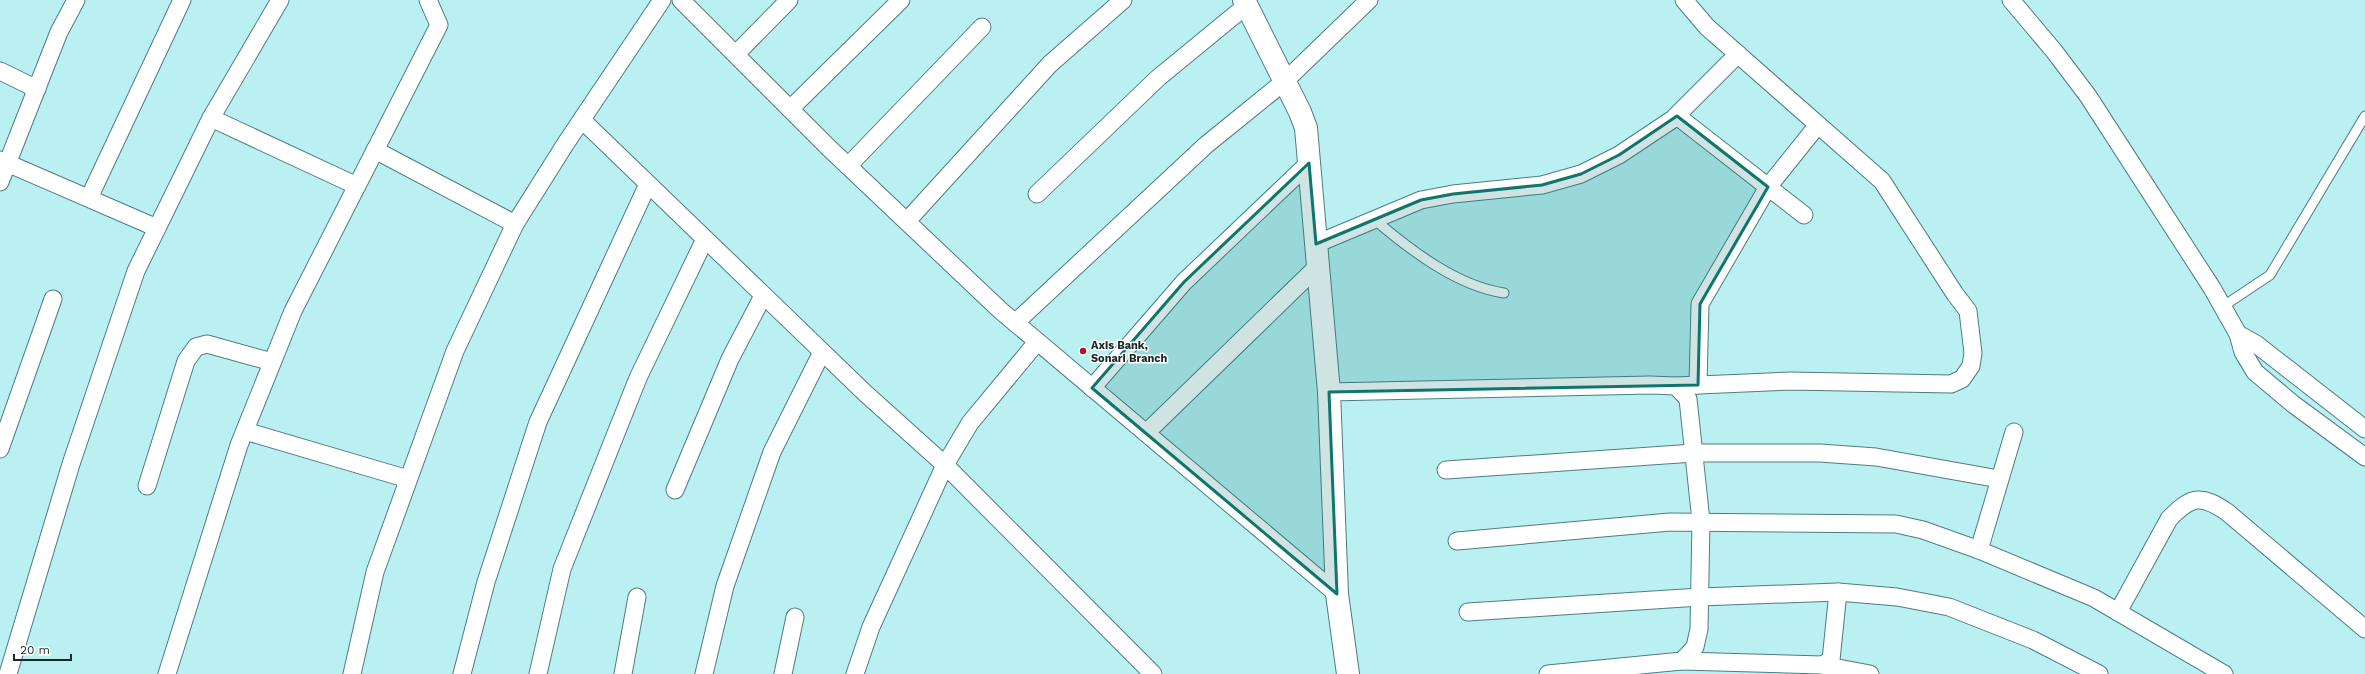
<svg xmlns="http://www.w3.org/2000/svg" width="2365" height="674" font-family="'Work Sans',sans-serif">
	<rect width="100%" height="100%" fill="#bbf0f3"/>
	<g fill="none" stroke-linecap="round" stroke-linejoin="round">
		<g stroke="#4c7d81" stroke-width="11">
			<g id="lane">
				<path d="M1375 220C1410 250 1457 286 1504 293"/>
				<path d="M2222 307 2270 275 2365 116"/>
			</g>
		</g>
		<g stroke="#4c7d81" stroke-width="19">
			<g id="street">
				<path d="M681 0 829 148 1000 310 1337 594"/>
				<path d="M2011 0 2054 51 2088 96 2212 288 2238 334 2243 352 2255 372 2293 404 2365 457"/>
				<path d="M736 54 789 0"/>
				<path d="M0 71 37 89"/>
				<path d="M790 109 901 0"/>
				<path d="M1677 116 1768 187 1700 304 1698 385"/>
				<path d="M211 118 357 186"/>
				<path d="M582 120 865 393 945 465 1153 674"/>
				<path d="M375 150 515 224"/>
				<path d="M0 160 157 228"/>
				<path d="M848 166 982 27"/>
				<path d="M0 182 59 32 76 0"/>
				<path d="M1037 194 1158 78 1247 5"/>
				<path d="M89 198 182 0"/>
				<path d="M1804 215 1768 187 1817 126"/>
				<path d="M907 221 1050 64 1123 0"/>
				<path d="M1316 244 1421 200 1453 194 1542 185 1581 174 1619 155 1673 119 1738 54"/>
				<path d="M1015 323 1206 145 1285 81 1369 0"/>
				<path d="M2238 334 2256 344 2365 429"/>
				<path d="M1676 386 1790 381 1951 384 1962 379 1971 366 1973 353 1968 311 1955 294 1882 181 1707 27 1684 0"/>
				<path d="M1092 388 1184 282 1309 163"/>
				<path d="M1329 392 1650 385 1676 386 1688 399 1701 521 1699 629 1695 647 1682 661 1548 674"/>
				<path d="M245 431 408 479"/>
				<path d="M1146 433 1318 266"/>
				<path d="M0 449 53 299"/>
				<path d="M1446 470 1694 453H1820L1876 457 1999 479"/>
				<path d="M147 486 186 361 196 347 207 344 272 362"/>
				<path d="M675 490 730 359 763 296"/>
				<path d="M1457 541 1670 522 1896 524 1923 530 1979 550 2094 598 2224 674"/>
				<path d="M1979 550 2014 432"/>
				<path d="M1468 612 1700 597 1838 592 1897 597 1949 607 2033 640 2099 674"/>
				<path d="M2118 612 2169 519C2191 496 2201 494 2227 512L2365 629"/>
				<path d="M1682 661 1822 665 1831 660 1838 592"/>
				<path d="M1822 665 1870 674"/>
				<path d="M8 674 71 464 136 271 211 118 280 0"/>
				<path d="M167 674 239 445 293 311 439 25 428 0"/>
				<path d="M352 674 375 572 455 351 515 224 566 143 662 0"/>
				<path d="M462 674 486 582 538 422 648 184"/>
				<path d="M538 674 562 569 638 378 705 239"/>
				<path d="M623 674 637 597"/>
				<path d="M704 674 725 586 772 452 822 352"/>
				<path d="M783 674 795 617"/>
				<path d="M855 674 871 627 945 465 970 423 1037 342"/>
			</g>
		</g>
		<g stroke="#4c7d81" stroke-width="24">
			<path id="secondary" d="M1244 0 1300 112 1306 128 1329 392 1337 594 1348 674"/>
		</g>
		<use href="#lane" stroke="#fff" stroke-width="9"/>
		<use href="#street" stroke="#fff" stroke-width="17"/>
		<use href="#secondary" stroke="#fff" stroke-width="22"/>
	</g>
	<path fill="#0f766e" fill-opacity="0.2" stroke="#0f766e" stroke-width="3" stroke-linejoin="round" d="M1677 116 1768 187 1700 304 1698 385 1329 392 1337 594 1092 388 1184 282 1309 163 1316 244 1421 200 1453 194 1542 185 1581 174 1619 155Z"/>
	<circle fill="#aa1529" stroke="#fff" stroke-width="1.5" cx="1083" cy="351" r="4"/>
	<g text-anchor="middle" stroke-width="3" stroke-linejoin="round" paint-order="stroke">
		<g font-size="11" font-weight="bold" fill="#15292b" stroke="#fff" text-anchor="start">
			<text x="1091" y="349">Axis Bank,<tspan x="1091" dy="13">Sonari Branch</tspan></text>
		</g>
	</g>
	<path d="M14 654v6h57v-6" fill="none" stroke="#15292b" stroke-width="2"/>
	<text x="20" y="654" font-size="12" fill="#15292b" stroke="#ffffff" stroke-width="3" paint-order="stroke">20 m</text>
</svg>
